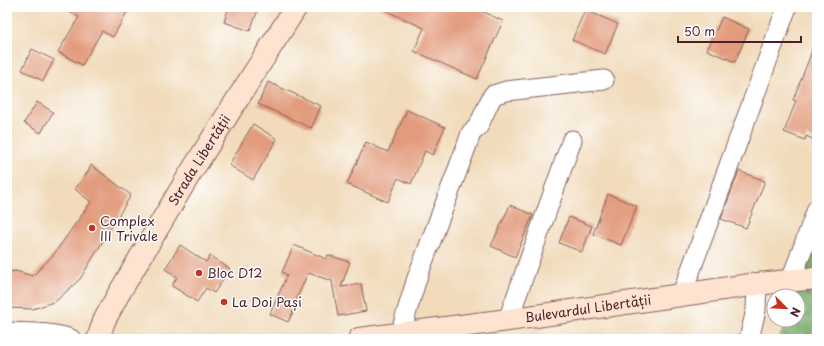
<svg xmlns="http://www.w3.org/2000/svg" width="824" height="346" font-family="'Playpen Sans',sans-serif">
	<defs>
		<pattern id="forest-firs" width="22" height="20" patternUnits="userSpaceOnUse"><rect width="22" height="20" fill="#78aa66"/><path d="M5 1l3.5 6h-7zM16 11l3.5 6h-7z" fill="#648a54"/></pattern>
	</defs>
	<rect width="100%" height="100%" fill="#fff"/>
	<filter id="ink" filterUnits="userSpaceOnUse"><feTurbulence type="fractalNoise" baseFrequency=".025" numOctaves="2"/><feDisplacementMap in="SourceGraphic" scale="8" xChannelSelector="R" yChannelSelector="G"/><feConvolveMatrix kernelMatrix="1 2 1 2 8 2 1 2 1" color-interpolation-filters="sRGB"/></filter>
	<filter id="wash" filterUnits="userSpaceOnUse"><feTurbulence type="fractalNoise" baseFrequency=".012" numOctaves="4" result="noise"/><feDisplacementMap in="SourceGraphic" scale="16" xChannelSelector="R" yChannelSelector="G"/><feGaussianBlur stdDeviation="0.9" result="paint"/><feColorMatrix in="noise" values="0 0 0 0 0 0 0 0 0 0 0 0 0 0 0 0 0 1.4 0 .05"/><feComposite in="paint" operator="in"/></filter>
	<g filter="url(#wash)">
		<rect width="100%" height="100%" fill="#f1dbbb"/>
		<path fill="url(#forest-firs)" stroke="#616448" d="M817 245V339H779L787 320H798V296H796Z"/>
		<g id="blocks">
			<g fill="#e29c7d">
				<path d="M62 7H130L113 37 102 31 82 65 58 52 79 17Z"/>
				<path d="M229 7H259L250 31 224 22Z"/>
				<path d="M378 7H473L503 21 477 79 414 51 424 28Z"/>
				<path d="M585 10 618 24 605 54 572 40Z"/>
				<path d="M722 17 749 29 735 62 707 50Z"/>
				<path d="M816 41H817V141L806 136 805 140 784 132 796 101 793 100Z"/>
				<path d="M32 49 54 60 43 81 22 70Z"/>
				<path d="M268 82 321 106 311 128 258 104Z"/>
				<path d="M37 102 53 112 41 133 24 123Z"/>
				<path d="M407 110 445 127 433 155 425 151 411 184 398 178 388 202 347 184 366 142 388 152Z"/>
				<path d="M253 124 277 139 253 180 229 165Z"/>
				<path d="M91 165 131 195 80 279 56 301 33 309 7 308V272L16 271 33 276 54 254 91 202 75 189 89 170Z"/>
				<path d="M739 171 765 181 746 228 721 219Z"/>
				<path d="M608 194 637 206 621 245 593 234Z"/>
				<path d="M510 205 533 215 515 257 491 246Z"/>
				<path d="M569 217 592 226 582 252 559 243Z"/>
				<path d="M180 245 206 262 210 256 230 269 214 293 206 288 197 302 172 286 177 277 165 269Z"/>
				<path d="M294 245 326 259 328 255 350 262 341 287 361 284 366 311 338 316 332 281 308 273 296 300 298 301 288 322 270 314 287 275 282 272Z"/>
			</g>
		</g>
	</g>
	<g filter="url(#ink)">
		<use href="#blocks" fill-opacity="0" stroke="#84615d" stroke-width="1"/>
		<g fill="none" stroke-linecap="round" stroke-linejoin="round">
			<g stroke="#84615d" stroke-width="21">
				<g id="street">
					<path d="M791 280 817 209"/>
					<path d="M682 294 787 7"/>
					<path d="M508 320 572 140"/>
					<path d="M7 332C28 333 50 332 71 339"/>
					<path d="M400 334 417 278 467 145 471 133 478 127 488 105 493 95 506 91 604 80"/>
					<path d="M749 339 756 310 757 284"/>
				</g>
			</g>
			<g stroke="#84615d" stroke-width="24">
				<g id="secondary">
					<path id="s1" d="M98 339 104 321 118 295 188 177 296 7"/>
					<path id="s2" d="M359 339 508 320 757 284 817 278"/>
				</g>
			</g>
			<use href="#street" stroke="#fff" stroke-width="19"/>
			<use href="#secondary" stroke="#fee3d1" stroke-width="22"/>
		</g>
	</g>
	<g fill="#c8321e" stroke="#fff" stroke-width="1.5">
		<circle cx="92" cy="228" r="4"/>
		<circle cx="199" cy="273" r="4"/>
		<circle cx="224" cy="302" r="4"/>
	</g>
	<g text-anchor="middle" stroke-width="3" stroke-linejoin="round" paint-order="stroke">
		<g font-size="13" fill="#4a1f2b" stroke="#fff">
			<text dy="5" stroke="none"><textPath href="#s1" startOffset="206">Strada Libertății</textPath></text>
			<text dy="5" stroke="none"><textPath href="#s2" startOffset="231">Bulevardul Libertății</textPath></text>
		</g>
		<g font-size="13" fill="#4a1f2b" stroke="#fff" text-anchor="start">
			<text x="100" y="226">Complex<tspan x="100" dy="15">III Trivale</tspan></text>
			<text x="207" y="278">Bloc D12</text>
			<text x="232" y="307">La Doi Pași</text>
		</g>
	</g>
	<rect width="824" height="346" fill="none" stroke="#fff" stroke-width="24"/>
	<g transform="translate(786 308) rotate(114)"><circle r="19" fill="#ffffff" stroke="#b7a5aa"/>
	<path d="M0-3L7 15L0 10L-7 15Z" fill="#c8321e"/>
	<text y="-6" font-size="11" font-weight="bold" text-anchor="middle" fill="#4a1f2b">N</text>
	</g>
	<path d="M678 36v6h123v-6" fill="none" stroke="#4a1f2b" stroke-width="2"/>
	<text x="684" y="36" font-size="12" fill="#4a1f2b" stroke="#ffffff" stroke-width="3" paint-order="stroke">50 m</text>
</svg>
